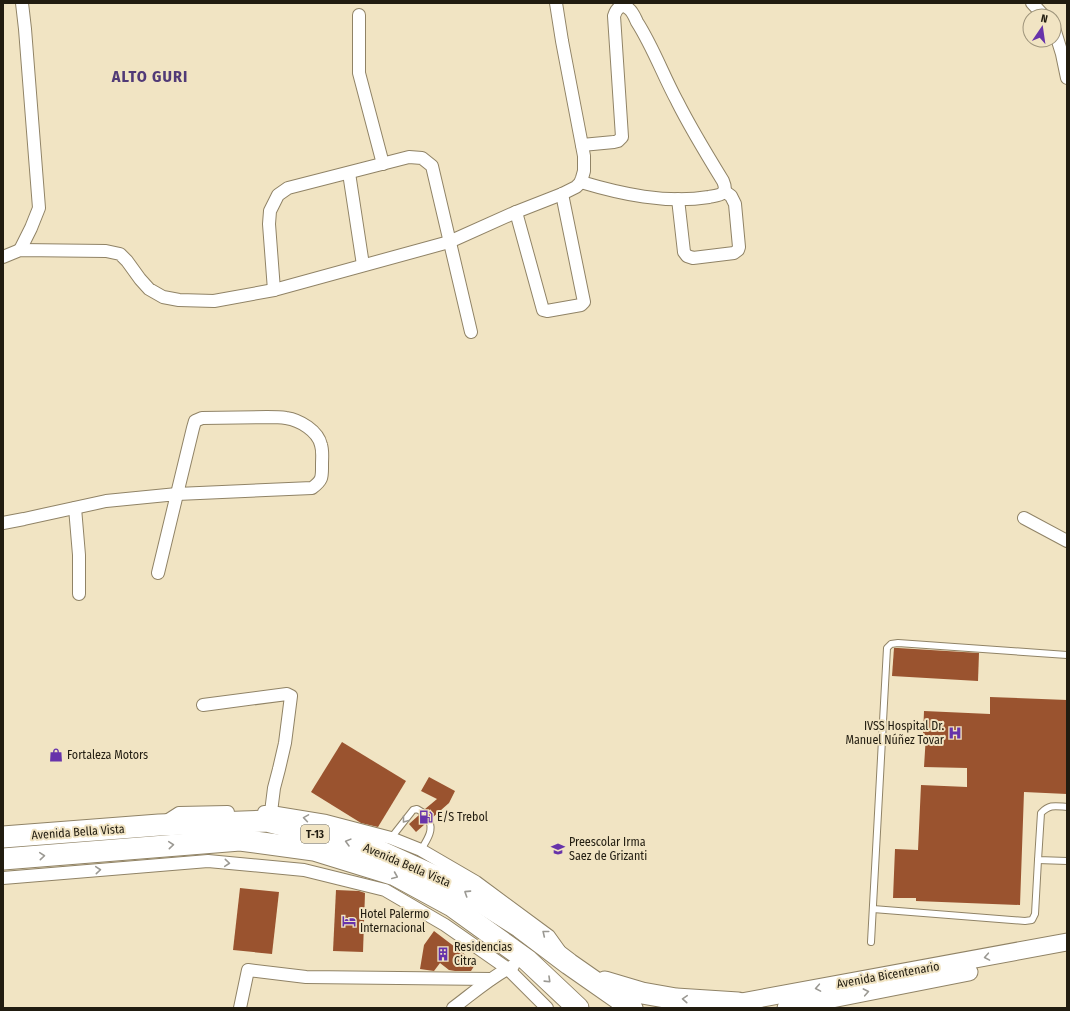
<svg xmlns="http://www.w3.org/2000/svg" width="1070" height="1011" font-family="'Fira Sans Condensed',sans-serif">
	<rect width="100%" height="100%" fill="#f1e4c3"/>
	<g fill="#9a532f">
		<path d="M894 648H898L979 653 978 681 892 676Z"/>
		<path d="M990 697 1067 700V794L1024 792 1020 905 916 901V898H893L895 849 918 850 921 785 967 787V768L924 767 926 735H923L924 711 990 714Z"/>
		<path d="M342 742 406 781 378 827 361 823 311 792Z"/>
		<path d="M429 777 455 791 449 803 432 818 429 817 426 818 425 821V824L416 832 409 824 419 815 422 816H424L426 812 425 809 437 799 421 791Z"/>
		<path d="M240 888 279 892 272 954 233 950Z"/>
		<path d="M336 890 359 891 365 893 363 952 333 951Z"/>
		<path d="M434 931 476 963 471 971H455L449 970 440 963 434 971 420 969 424 945Z"/>
	</g>
	<g fill="none" stroke-linecap="round" stroke-linejoin="round">
		<g stroke="#908366" stroke-width="8">
			<g id="lane">
				<path d="M1067 807C1055 806 1050 804 1041 813L1038 860 1067 861"/>
				<path d="M391 838 413 810 417 809 422 812"/>
				<path d="M421 850C426 841 434 831 429 821"/>
				<path d="M873 909 1025 921 1032 920 1035 914 1038 860"/>
				<path d="M871 942 887 648 891 644 898 643 1067 655"/>
			</g>
		</g>
		<g stroke="#908366" stroke-width="14">
			<g id="street">
				<path d="M1032 3 1044 16"/>
				<path d="M359 15V73L383 164"/>
				<path d="M1054 28 1062 54 1067 78"/>
				<path d="M349 173 363 265"/>
				<path d="M581 182C621 194 666 204 709 197 719 195 729 195 723 181 707 155 691 129 677 101 663 75 653 47 637 22 635 18 633 12 629 9 622 2 616 9 614 16L622 137 618 141 614 142 582 145"/>
				<path d="M678 199 684 252 687 256 693 258 734 253 738 250 739 247 735 204 731 196 724 191"/>
				<path d="M516 212 543 310 547 311 581 305 584 302 562 194"/>
				<path d="M20 250 31 228 39 208 25 29 22 3"/>
				<path d="M3 257 20 250 106 251 120 254 127 261 140 279 149 289 163 297 179 300 214 301 274 290 449 242 516 212 562 194 576 187 580 183 582 178 584 171V156L562 41 556 3"/>
				<path d="M274 290 269 224 270 211 278 195 288 188 409 157 422 158 432 166 471 332"/>
				<path d="M267 417C274 417 280 417 286 418 300 420 318 431 321 445 323 451 322 458 322 464 322 477 323 480 312 488L177 494 193 428 195 421 202 418Z"/>
				<path d="M75 508 79 555V594"/>
				<path d="M1024 518 1067 541"/>
				<path d="M3 523 24 519 106 501 177 494 158 573"/>
				<path d="M203 705 287 694 291 696 285 743 279 769 274 788 271 812"/>
				<path d="M264 812H271L326 821 391 838 421 850 476 882 549 936 559 950"/>
				<path d="M165 822 179 813 228 812"/>
				<path d="M3 878 208 861 304 870 385 890 445 925 508 969 547 1008"/>
				<path d="M240 1008 248 970 306 977 491 979"/>
				<path d="M453 1008C472 994 492 976 513 966"/>
			</g>
		</g>
		<g stroke="#908366" stroke-width="19">
			<g id="secondary">
				<path d="M725 1005 1067 942"/>
				<path d="M786 1008 969 972"/>
			</g>
		</g>
		<g stroke="#908366" stroke-width="23">
			<g id="highway">
				<path d="M3 837 159 825 267 821 375 849 452 884 520 927 569 964 632 1008"/>
				<path d="M3 859 240 840 314 850 395 875 452 906 527 960 578 1008"/>
				<path d="M605 982 642 993 676 999 738 1003"/>
			</g>
		</g>
		<use href="#lane" stroke="#fff" stroke-width="6"/>
		<use href="#street" stroke="#fff" stroke-width="12"/>
		<use href="#secondary" stroke="#fff" stroke-width="17"/>
		<use href="#highway" stroke="#fff" stroke-width="21"/>
	</g>
	<defs><path id="oneway-chevron" d="M-2-3.5L2.5 0L-2 3.5" fill="none" stroke-width="1.6" stroke-linecap="round" stroke-linejoin="round"/></defs>
	<g stroke="#9b9993">
		<use href="#oneway-chevron" transform="translate(306 818) rotate(-171)"/>
		<use href="#oneway-chevron" transform="translate(405 820) rotate(128)"/>
		<use href="#oneway-chevron" transform="translate(348 842) rotate(-165)"/>
		<use href="#oneway-chevron" transform="translate(171 845) rotate(-5)"/>
		<use href="#oneway-chevron" transform="translate(42 856) rotate(-5)"/>
		<use href="#oneway-chevron" transform="translate(227 863) rotate(5)"/>
		<use href="#oneway-chevron" transform="translate(98 870) rotate(-5)"/>
		<use href="#oneway-chevron" transform="translate(395 876) rotate(23)"/>
		<use href="#oneway-chevron" transform="translate(467 893) rotate(-147)"/>
		<use href="#oneway-chevron" transform="translate(545 933) rotate(-141)"/>
		<use href="#oneway-chevron" transform="translate(987 957) rotate(170)"/>
		<use href="#oneway-chevron" transform="translate(548 980) rotate(44)"/>
		<use href="#oneway-chevron" transform="translate(818 988) rotate(170)"/>
		<use href="#oneway-chevron" transform="translate(866 992) rotate(-11)"/>
		<use href="#oneway-chevron" transform="translate(685 999) rotate(-176)"/>
	</g>
	<defs>
		<g id="hospital-bare" transform="scale(1.08)"><path d="M-5-5h3v3.5h4V-5h3V5h-3V1.5h-4V5h-3Z" fill="#6733aa" stroke="#f1e4c3" stroke-width="2.5" paint-order="stroke"/></g>
		<g id="shop-bare" transform="scale(1.08)"><path d="M-5-2.5h2.3a2.7 3.5 0 0 1 5.4 0H5L5.5 6h-11ZM-1.5-2.5h3a1.5 2.3 0 0 0-3 0Z" fill="#6733aa" stroke="#f1e4c3" stroke-width="2.5" paint-order="stroke"/></g>
		<g id="fuel-bare" transform="scale(1.08)"><path d="M-5.5-6h7V0h2V4h1.3V-2.5L3-4.5l.8-.8L6-3V5H2.5V1h-1V6h-7ZM-4.2-4.7v3.2H.2V-4.7Z" fill="#6733aa" stroke="#f1e4c3" stroke-width="2.5" paint-order="stroke"/></g>
		<g id="school-bare" transform="scale(1.08)"><path d="M0-5L7-2L0 1L-7-2ZM-4 1L0 2.5L4 1V4Q0 6-4 4Z" fill="#6733aa" stroke="#f1e4c3" stroke-width="2.5" paint-order="stroke"/></g>
		<g id="hotel-bare" transform="scale(1.08)"><path d="M-6-4.5h1.5V1H6V5H4.5V3h-9V5H-6ZM-4 0a1.8 1.8 0 1 1 3.6 0ZM.5 0V-2.5h3Q6-2.5 6 0Z" fill="#6733aa" stroke="#f1e4c3" stroke-width="2.5" paint-order="stroke"/></g>
		<g id="building-bare" transform="scale(1.08)"><path d="M-4-6H4V6H1V3H-1V6H-4ZM-2.5-4.3h1.7v1.8h-1.7ZM.8-4.3h1.7v1.8H.8ZM-2.5-1h1.7V.8h-1.7ZM.8-1h1.7V.8H.8Z" fill="#6733aa" stroke="#f1e4c3" stroke-width="2.5" paint-order="stroke"/></g>
	</defs>
	<g fill-rule="evenodd">
		<use href="#hospital-bare" x="955" y="733"/>
		<use href="#shop-bare" x="56" y="755"/>
		<use href="#fuel-bare" x="426" y="817"/>
		<use href="#school-bare" x="558" y="849"/>
		<use href="#hotel-bare" x="349" y="921"/>
		<use href="#building-bare" x="443" y="954"/>
	</g>
	<g text-anchor="middle" stroke-width="4" stroke-linejoin="round" paint-order="stroke">
		<rect fill="#f1e4c3" stroke="#5f5846" stroke-width="1" x="301" y="825" width="28" height="18" rx="3"/>
		<g font-size="11" font-weight="bold" fill="#211c10">
			<text x="315" y="838">T-13</text>
		</g>
		<g font-size="12" fill="#211c10" stroke="#f1e4c3" text-anchor="start">
			<text x="944" y="730" text-anchor="end">IVSS Hospital Dr.<tspan x="944" dy="14">Manuel Núñez Tovar</tspan></text>
			<text x="67" y="759">Fortaleza Motors</text>
			<text x="437" y="821">E/S Trebol</text>
			<text x="569" y="846">Preescolar Irma<tspan x="569" dy="14">Saez de Grizanti</tspan></text>
			<text x="360" y="918">Hotel Palermo<tspan x="360" dy="14">Internacional</tspan></text>
			<text x="454" y="951">Residencias<tspan x="454" dy="14">Citra</tspan></text>
		</g>
		<g font-size="12" fill="#211c10" stroke="#f1e4c3">
			<text transform="translate(78 832) rotate(-4)" y="4">Avenida Bella Vista</text>
			<text transform="translate(407 865) rotate(23)" y="4">Avenida Bella Vista</text>
			<text transform="translate(888 975) rotate(-10)" y="4">Avenida Bicentenario</text>
		</g>
		<g font-size="16" font-weight="bold" letter-spacing="1" fill="#513a77" stroke="#f1e4c3">
			<text x="150" y="82">ALTO GURI</text>
		</g>
	</g>
	<rect width="1070" height="1011" fill="none" stroke="#211c10" stroke-width="8"/>
	<g transform="translate(1042 28) rotate(13)"><circle r="19" fill="#f1e4c3" stroke="#9e947b"/>
	<path d="M0-3L7 15L0 10L-7 15Z" fill="#6733aa"/>
	<text y="-6" font-size="11" font-weight="bold" text-anchor="middle" fill="#211c10">N</text>
	</g>
</svg>
